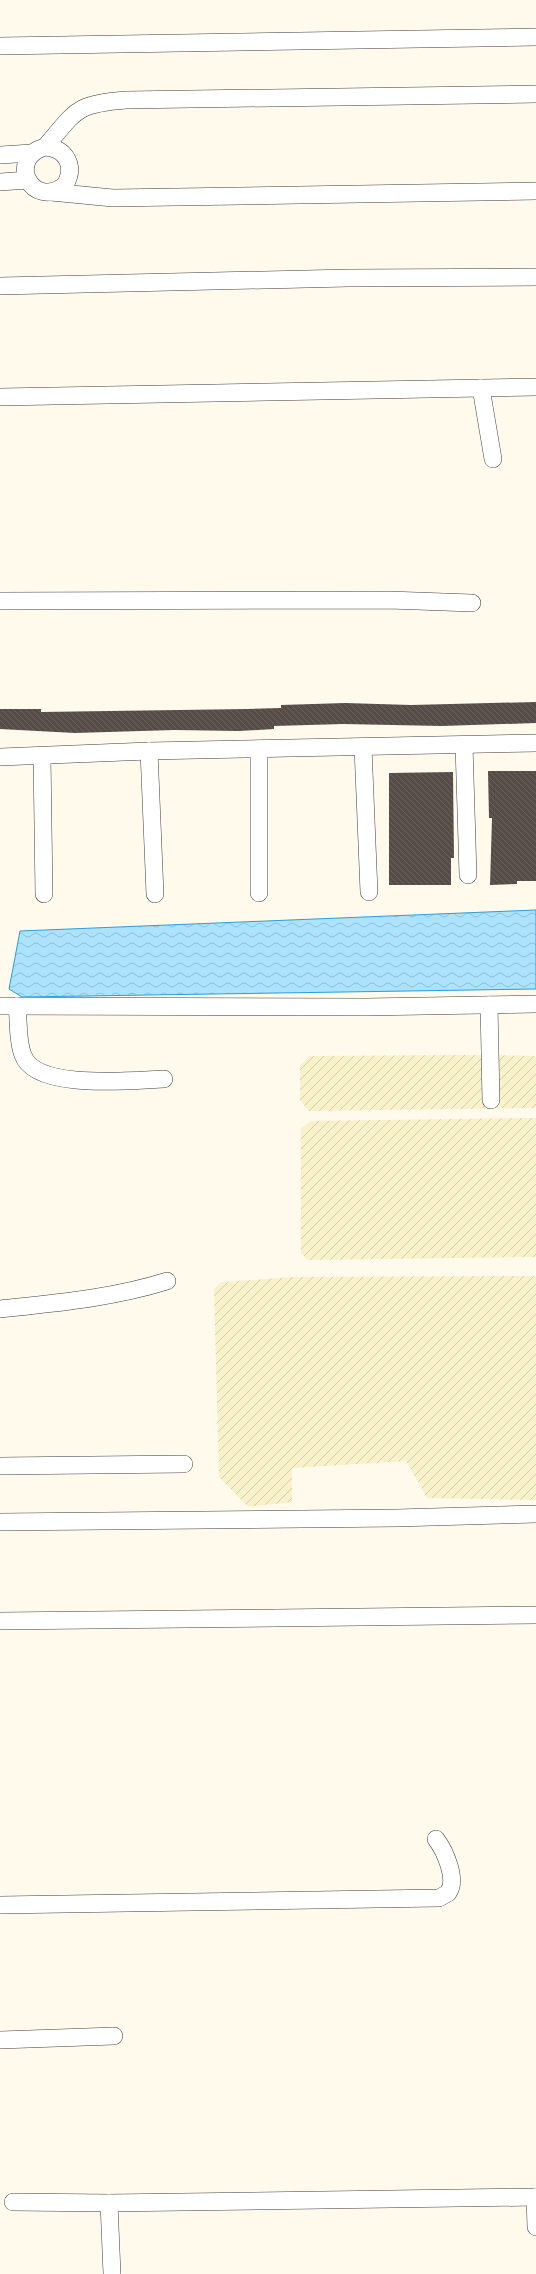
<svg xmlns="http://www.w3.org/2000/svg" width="536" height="2274" font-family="'Playfair Display',serif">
	<defs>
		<pattern id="farmland-furrows" width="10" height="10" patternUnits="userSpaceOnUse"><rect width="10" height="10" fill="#f8f1c9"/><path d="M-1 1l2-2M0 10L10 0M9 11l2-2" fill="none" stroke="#d3cdab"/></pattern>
		<pattern id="water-waves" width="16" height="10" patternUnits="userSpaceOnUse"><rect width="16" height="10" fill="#abe2fc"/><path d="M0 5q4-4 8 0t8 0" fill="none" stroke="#92c1d7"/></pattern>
		<pattern id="building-back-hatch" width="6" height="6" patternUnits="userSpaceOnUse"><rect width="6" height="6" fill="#564c48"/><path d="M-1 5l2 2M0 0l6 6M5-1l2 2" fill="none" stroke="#69615e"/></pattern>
	</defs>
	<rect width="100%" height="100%" fill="#fffaec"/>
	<g fill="url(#farmland-furrows)">
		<path d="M467 1055 536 1056V1108L309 1111 300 1100V1066L309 1056Z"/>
		<path d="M536 1118V1257L307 1260 301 1253V1129L311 1121Z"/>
		<path d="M536 1276V1500L427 1498 406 1461 292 1468V1502L248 1507 219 1477 214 1289 221 1282 295 1277Z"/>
	</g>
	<path fill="url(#water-waves)" stroke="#2c9ed9" d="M536 910V989L22 997 9 989 20 931Z"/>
	<g fill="url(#building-back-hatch)">
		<path d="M536 702V723L442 726 343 724 274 726V729L239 731 174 730 75 733 0 729V709H41V712L247 709 281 708V705L345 703 411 705Z"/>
		<path d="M488 771H536V881H517V884L490 885 492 818H489Z"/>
		<path d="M453 772 454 858H451V885H389V773Z"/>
	</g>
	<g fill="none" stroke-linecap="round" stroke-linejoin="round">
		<g stroke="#3f3f3f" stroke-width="18">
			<g id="minor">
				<path d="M0 46 536 37"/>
				<path d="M45 147C66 148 76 166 65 185 32 211 6 158 45 147 77 110 75 104 126 100L536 94"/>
				<path d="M0 155 32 153"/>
				<path d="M0 182 28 180"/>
				<path d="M51 192 113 198 536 191"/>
				<path d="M0 286 348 278 536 277"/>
				<path d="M481 388 493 459"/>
				<path d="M0 397 536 387"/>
				<path d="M0 601 389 600 472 603"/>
				<path d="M464 745 468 875"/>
				<path d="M363 747 369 892"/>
				<path d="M149 751 155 894"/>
				<path d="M42 756 44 894"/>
				<path d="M0 757 149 751 536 743"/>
				<path d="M259 893V749"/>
				<path d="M489 1005 491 1100"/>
				<path d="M0 1006 367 1007 536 1004"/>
				<path d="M17 1006C19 1021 17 1041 23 1055 35 1091 134 1080 164 1079"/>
				<path d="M0 1309C56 1303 113 1298 167 1281"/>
				<path d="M0 1466 184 1464"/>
				<path d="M0 1522 397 1518 536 1514"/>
				<path d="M0 1621 536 1615"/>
				<path d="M0 1905 439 1898 448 1893C458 1880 445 1851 436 1839"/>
				<path d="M0 2040 114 2036"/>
				<path d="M535 2197 536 2227"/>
				<path d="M13 2202 109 2203 536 2197"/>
				<path d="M109 2203 112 2274"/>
			</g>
		</g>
		<use href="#minor" stroke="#fff" stroke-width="17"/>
	</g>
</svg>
